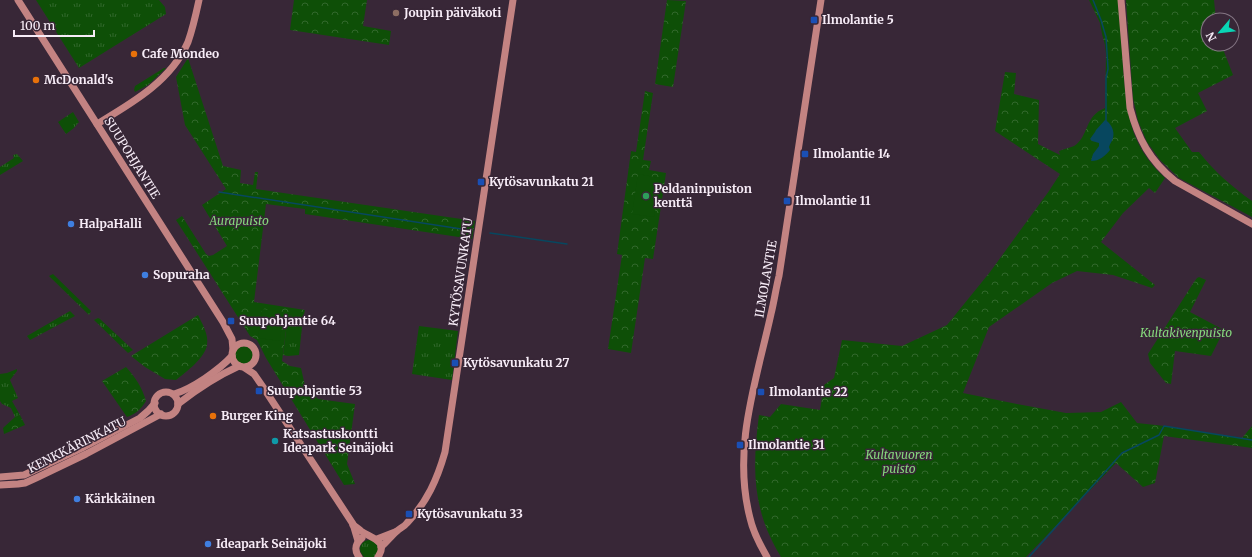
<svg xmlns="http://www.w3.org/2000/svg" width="1252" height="557" font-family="Merriweather,serif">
	<defs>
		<pattern id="grass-tufts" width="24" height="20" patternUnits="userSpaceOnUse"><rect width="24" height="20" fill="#0e4f07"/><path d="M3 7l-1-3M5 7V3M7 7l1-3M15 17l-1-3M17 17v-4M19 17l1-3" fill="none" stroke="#32682c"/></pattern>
		<pattern id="forest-crowns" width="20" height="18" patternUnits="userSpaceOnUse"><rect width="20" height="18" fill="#0e4f07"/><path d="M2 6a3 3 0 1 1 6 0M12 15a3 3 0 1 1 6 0" fill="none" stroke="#32682c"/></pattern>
	</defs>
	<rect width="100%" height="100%" fill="#382737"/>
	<g fill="url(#grass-tufts)">
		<path d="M36 0H159L165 7 166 14 79 68Z"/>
		<path d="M164 68H166L148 85 135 92 134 90 135 86Z"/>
		<path d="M73 112 79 122 74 128 66 134 58 122Z"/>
		<path d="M17 154 23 161 0 175V167L14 158 13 155Z"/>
		<path d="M53 274 91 311 89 315 49 276Z"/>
		<path d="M70 311 75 316 30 340 27 336Z"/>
		<path d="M288 315 303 318 299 355 288 356 283 355Z"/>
		<path d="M98 318 100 319 133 350 128 353 94 320Z"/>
		<path d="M419 326 458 331 452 380 412 374Z"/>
		<circle cx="244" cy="355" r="9"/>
		<path d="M17 369V371L10 380 18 398 12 401 20 415 15 417 11 408 2 404 0 401V374L7 373Z"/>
		<circle cx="369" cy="549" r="9"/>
	</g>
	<g fill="url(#forest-crowns)">
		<path d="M294 0H367L363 26 391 31 389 45 290 30Z"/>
		<path d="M667 0 686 1 673 87 655 84Z"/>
		<path d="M1089 0H1118C1120 22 1122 45 1123 67 1127 114 1129 144 1165 178L1155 193 1149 188 1123 213 1101 242 1155 285 1152 288 1113 275 1077 271 1052 283 989 327 963 393 1017 404 1066 413 1101 412 1121 402 1137 423 1165 426 1242 438 1252 426V448L1164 436 1155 483 1143 487 1116 463 1026 557H781C752 510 752 469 759 415L770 417 781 404 820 410 824 385 834 378 842 340 902 346 947 325 990 272 1049 191 1060 174 995 131 1005 72 1016 73 1014 94 1039 100 1038 144 1060 155 1059 151C1063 149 1070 148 1074 146 1089 137 1084 116 1105 108L1106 54 1105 45 1102 34 1100 23Z"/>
		<path d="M1126 0H1214L1216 20H1208V44H1221L1233 75 1198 93 1207 111 1175 128 1192 152H1199C1214 171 1232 187 1252 201V217L1179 178 1160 160 1147 142 1138 121 1133 98Z"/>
		<path d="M188 58 223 166 241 170 240 183 253 185 255 172H258L256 189 475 221 472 239 305 214V209L266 204 254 302 305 310 303 318 288 315 282 361 290 366 301 368 305 386 318 399 355 404 347 464 355 484 344 485 266 358 257 340 250 336 176 220 182 216 206 254 209 256 213 255 227 246 202 205 226 189 185 125 176 77Z"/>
		<path d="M645 91 653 93 643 160 651 161 649 170 666 173 653 259 645 258 631 353 608 349 622 255 617 254 631 151 636 152Z"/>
		<path d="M1199 277 1206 280 1190 312 1224 330 1211 356 1175 351 1171 384 1166 383 1150 363 1148 354 1194 282 1197 278Z"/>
		<path d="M198 315C202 323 209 335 207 345 205 358 186 372 176 380L165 379 145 367 131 356Z"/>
		<path d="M126 367C135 377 142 387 146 401 141 409 136 414 127 417L102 381Z"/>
		<path d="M20 415 25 425 4 434 3 428 15 417Z"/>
	</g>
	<g fill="#0e4f07">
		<path d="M638 174 660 178 654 217 632 214Z"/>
		<path d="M262 309 283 312 280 341 258 338Z"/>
	</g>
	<path fill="#07475f" d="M1105 120C1111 123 1115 131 1113 138 1112 142 1110 143 1109 147L1110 150C1105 156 1100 161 1091 161L1093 154 1099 146V143L1092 141 1090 139 1095 132 1096 130Z"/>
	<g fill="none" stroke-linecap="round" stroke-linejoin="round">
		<g stroke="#07475f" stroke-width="1.5">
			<path d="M1093 0 1101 20 1106 37 1108 69 1106 78V121"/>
			<path d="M219 192 468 230"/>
			<path d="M490 233 567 244"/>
			<path d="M1029 557 1122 453 1159 435 1164 426 1252 440"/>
		</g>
		<g stroke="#c38382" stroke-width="7">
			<path d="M18 0 223 322 232 339 233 350"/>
			<path d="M1121 0 1130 108C1138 139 1150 161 1175 181L1252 224"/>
			<path d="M97 124C132 103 171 81 188 42 193 28 196 14 199 0"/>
			<circle cx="244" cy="355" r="12"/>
			<path d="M245 368 254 374 263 387 353 524 358 541"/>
			<circle cx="166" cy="404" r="12"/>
			<path d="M174 394C192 389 219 370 232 356"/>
			<path d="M178 404C197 389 217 376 239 366"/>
			<path d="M0 477 24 475 84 447 140 418 148 411 155 403"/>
			<path d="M0 485 18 484 25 483 36 478 86 454 161 414"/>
			<path d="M353 525C356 527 359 529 361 531 371 538 389 541 378 557"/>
			<path d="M377 539 395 532"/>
			<path d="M381 547C387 542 391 536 397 531 400 528 404 527 407 523 427 502 437 480 445 452L513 0"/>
			<path d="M359 557C354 550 355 544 362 538"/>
			<path d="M767 557C760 545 753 532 750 518 732 448 756 382 771 314 774 302 776 288 779 276L821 0"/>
		</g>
	</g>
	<circle fill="#8d6e63" stroke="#382737" stroke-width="1.5" cx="396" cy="13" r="4"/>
	<g fill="#1a4fb4" stroke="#382737" stroke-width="1.5">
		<rect x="810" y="16" width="8" height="8" rx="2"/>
		<rect x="801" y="150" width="8" height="8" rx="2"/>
		<rect x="477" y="178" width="8" height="8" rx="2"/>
		<rect x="783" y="197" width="8" height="8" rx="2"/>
		<rect x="227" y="317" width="8" height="8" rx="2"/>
		<rect x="451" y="359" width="8" height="8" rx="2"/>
		<rect x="255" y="387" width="8" height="8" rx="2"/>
		<rect x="757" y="388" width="8" height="8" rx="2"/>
		<rect x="736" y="441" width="8" height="8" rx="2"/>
		<rect x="405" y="510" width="8" height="8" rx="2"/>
	</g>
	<g fill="#e8710a" stroke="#382737" stroke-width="1.5">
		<circle cx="134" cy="54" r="4"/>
		<circle cx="36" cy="80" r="4"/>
		<circle cx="213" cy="416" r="4"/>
	</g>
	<circle fill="#2e9e5b" stroke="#382737" stroke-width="1.5" cx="646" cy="196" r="4"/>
	<g fill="#3f7fe0" stroke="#382737" stroke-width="1.5">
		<circle cx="71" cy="224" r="4"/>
		<circle cx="145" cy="275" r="4"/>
		<circle cx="77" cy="499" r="4"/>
		<circle cx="208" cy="544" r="4"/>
	</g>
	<circle fill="#0f9aa8" stroke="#382737" stroke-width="1.5" cx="275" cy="441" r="4"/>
	<g text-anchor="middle" stroke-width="3" stroke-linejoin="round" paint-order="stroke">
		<g font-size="12" font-weight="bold" fill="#f7ecf7" stroke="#382737" text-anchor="start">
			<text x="404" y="17">Joupin päiväkoti</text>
			<text x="822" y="24">Ilmolantie 5</text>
			<text x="142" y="58">Cafe Mondeo</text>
			<text x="44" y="84">McDonald's</text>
			<text x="813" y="158">Ilmolantie 14</text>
			<text x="489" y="186">Kytösavunkatu 21</text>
			<text x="654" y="193">Peldaninpuiston<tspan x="654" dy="14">kenttä</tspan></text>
			<text x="795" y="205">Ilmolantie 11</text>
			<text x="79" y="228">HalpaHalli</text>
			<text x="153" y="279">Sopuraha</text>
			<text x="239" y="325">Suupohjantie 64</text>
			<text x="463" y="367">Kytösavunkatu 27</text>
			<text x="267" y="395">Suupohjantie 53</text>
			<text x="769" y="396">Ilmolantie 22</text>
			<text x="221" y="420">Burger King</text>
			<text x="283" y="438">Katsastuskontti<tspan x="283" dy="14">Ideapark Seinäjoki</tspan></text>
			<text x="748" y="449">Ilmolantie 31</text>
			<text x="85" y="503">Kärkkäinen</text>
			<text x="417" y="518">Kytösavunkatu 33</text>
			<text x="216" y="548">Ideapark Seinäjoki</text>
		</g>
		<g font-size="12" fill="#f7ecf7" stroke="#382737">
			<text transform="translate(132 158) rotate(58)" y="4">SUUPOHJANTIE</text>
			<text transform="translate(461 272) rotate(-82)" y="4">KYTÖSAVUNKATU</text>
			<text transform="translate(766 279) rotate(-80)" y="4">ILMOLANTIE</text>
			<text transform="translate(77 445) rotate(-27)" y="4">KENKKÄRINKATU</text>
		</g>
		<g font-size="12" font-style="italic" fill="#85d77c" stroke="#382737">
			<text x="239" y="225">Aurapuisto</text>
			<text x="1186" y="337">Kultakivenpuisto</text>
			<text x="899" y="459">Kultavuoren<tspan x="899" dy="14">puisto</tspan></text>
		</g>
	</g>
	<g transform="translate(1220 32) rotate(242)"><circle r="19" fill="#382737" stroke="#847684"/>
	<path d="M0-3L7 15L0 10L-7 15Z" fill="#09d5b5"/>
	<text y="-6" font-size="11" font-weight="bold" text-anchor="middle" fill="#f7ecf7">N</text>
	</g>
	<path d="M14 30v6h80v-6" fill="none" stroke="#f7ecf7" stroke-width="2"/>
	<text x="20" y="30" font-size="12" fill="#f7ecf7" stroke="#382737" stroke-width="3" paint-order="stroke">100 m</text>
</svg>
